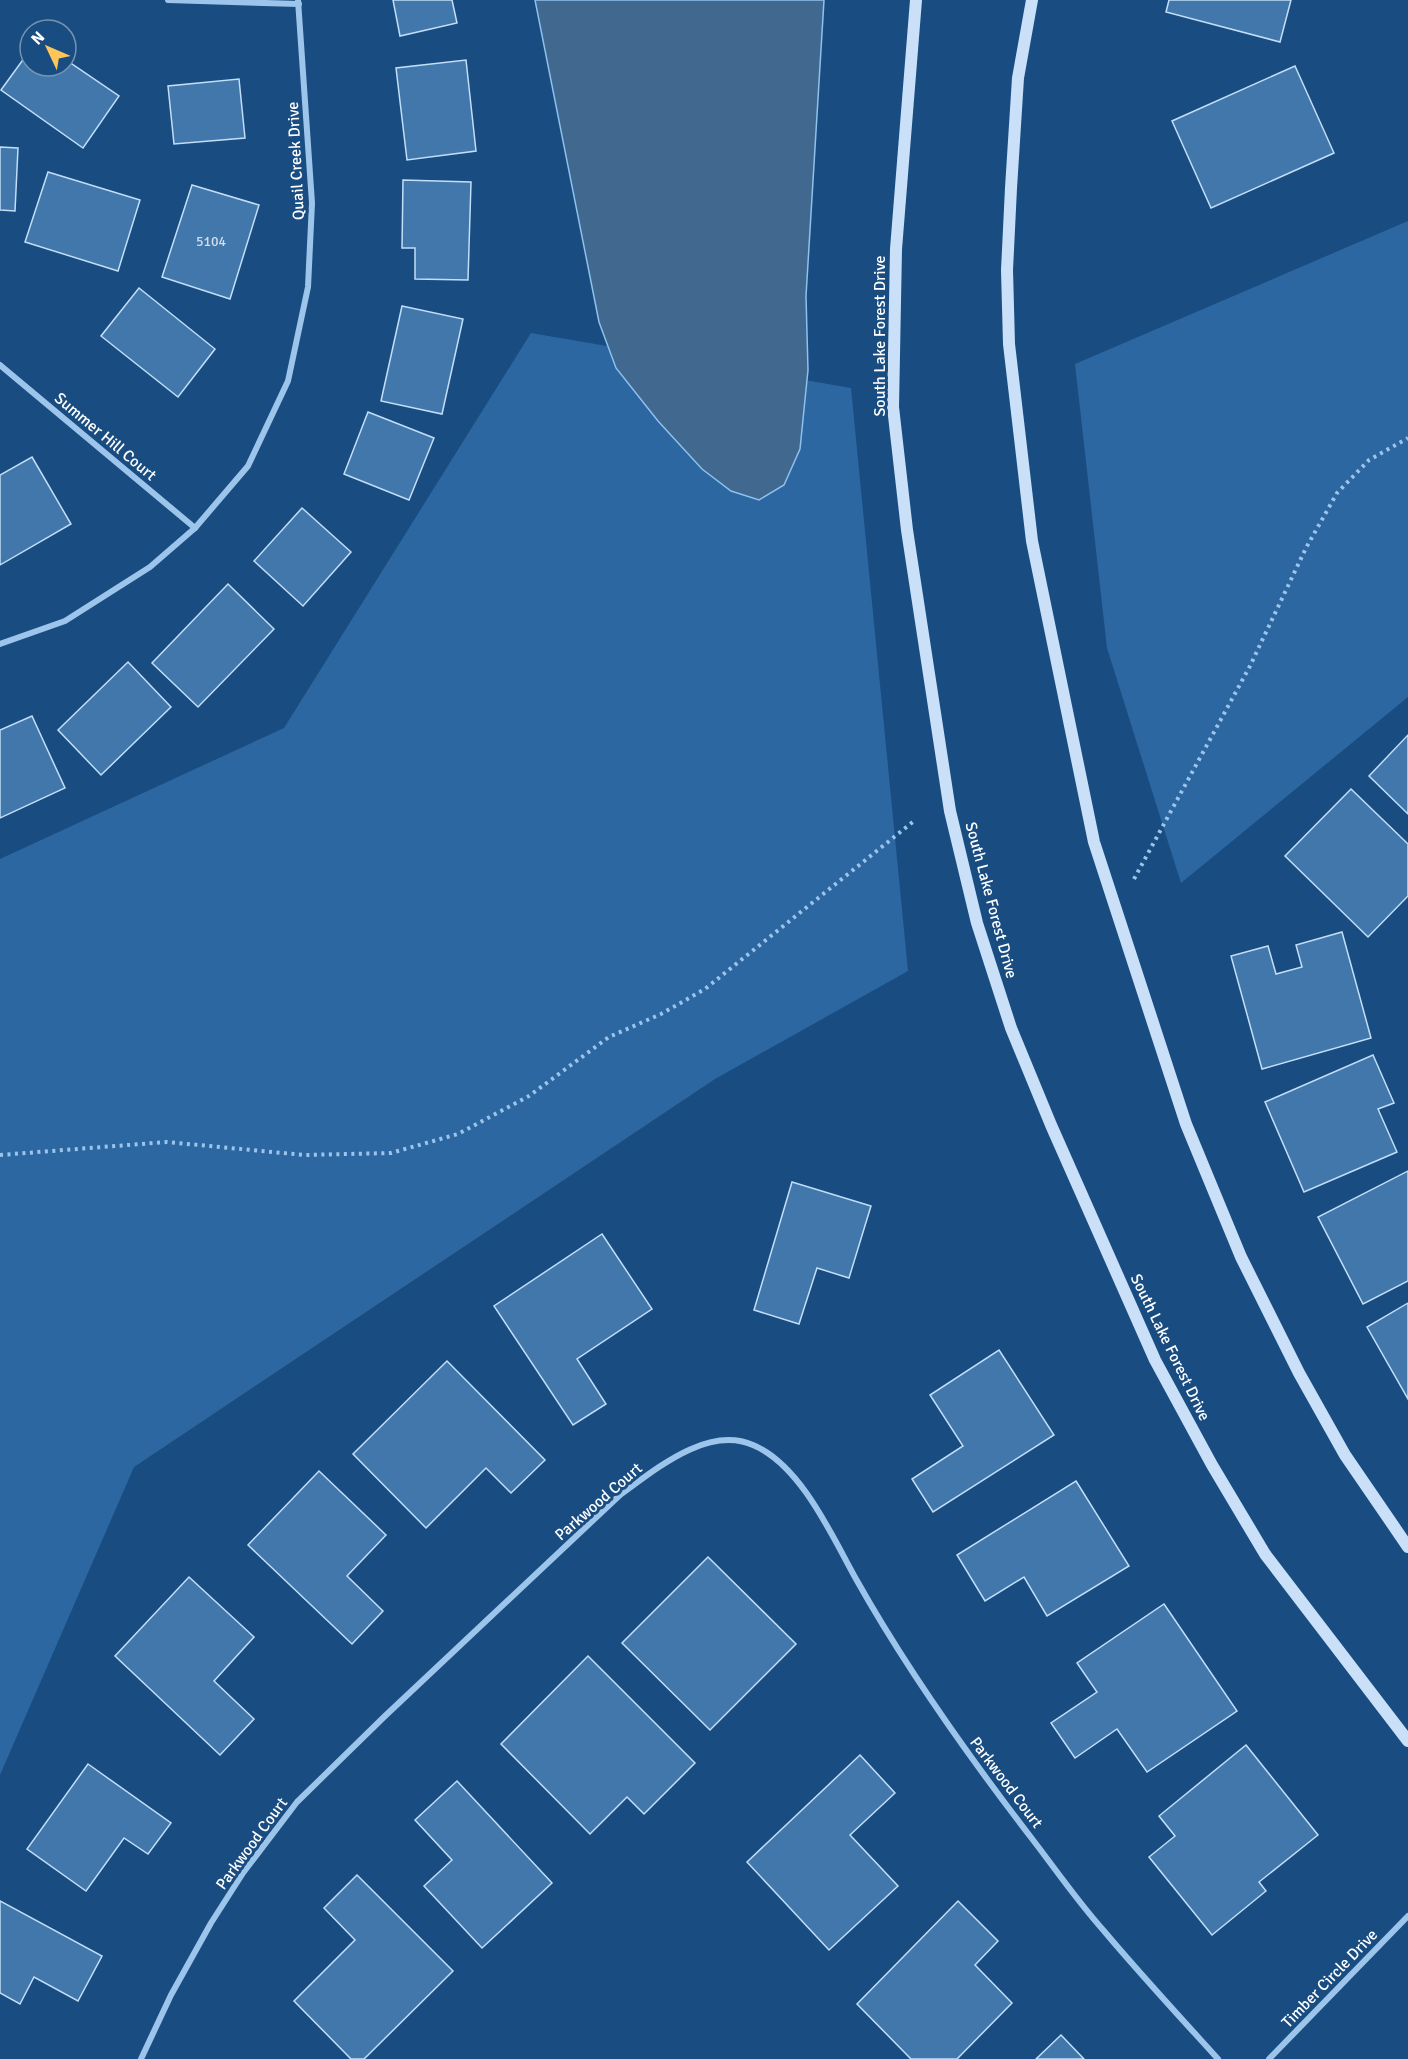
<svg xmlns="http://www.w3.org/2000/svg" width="1408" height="2059" font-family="Signika,sans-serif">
	<rect width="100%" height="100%" fill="#194d82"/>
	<g fill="#2c67a1">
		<path d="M1408 221V697L1181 883 1107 648 1075 364Z"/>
		<path d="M531 333 851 388 908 971 715 1079 134 1467 0 1775V859L284 728Z"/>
	</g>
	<path fill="#41688f" stroke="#8fc1ee" stroke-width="1.5" d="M535 0H824L806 296 808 370 800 449 784 485 759 500 731 491 702 469 658 421 616 368 599 322Z"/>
	<g fill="#4277ab" stroke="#c2def8" stroke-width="1.5">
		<path d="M393 0H452L457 23 400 36Z"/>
		<path d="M1169 0H1291L1280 42 1166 12Z"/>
		<path d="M30 50V66H66V60L119 96 83 148 1 90Z"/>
		<path d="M466 60 476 151 407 160 396 68Z"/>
		<path d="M1295 66 1334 153 1211 208 1172 121Z"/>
		<path d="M239 79 245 138 174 144 168 86Z"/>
		<path d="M0 147 18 148 15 211 0 210Z"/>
		<path d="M48 172 140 200 118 271 25 242Z"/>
		<path d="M403 180 471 182 468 280 415 279V248H402Z"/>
		<path d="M192 185 259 205 230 299 162 277Z"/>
		<path d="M139 288 215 349 178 397 101 336Z"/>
		<path d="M402 306 463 319 442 414 381 401Z"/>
		<path d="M368 412 434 438 409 500 344 474Z"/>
		<path d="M32 457 71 524 0 565V475Z"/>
		<path d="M302 508 351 552 303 606 254 561Z"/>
		<path d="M228 584 274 629 198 707 152 663Z"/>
		<path d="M128 662 171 707 101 775 58 730Z"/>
		<path d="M32 716 65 788 0 818V730Z"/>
		<path d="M1408 735V814L1369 776Z"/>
		<path d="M1351 789 1408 844V896L1368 937 1285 856Z"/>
		<path d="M1342 932 1371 1038 1262 1069 1231 956 1268 946 1276 974 1302 967 1296 945Z"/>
		<path d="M1373 1055 1394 1103 1378 1109 1397 1152 1304 1192 1265 1102Z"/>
		<path d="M1408 1171V1281L1363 1304 1318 1217Z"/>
		<path d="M792 1182 871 1206 849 1278 817 1268 799 1324 754 1310Z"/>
		<path d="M602 1234 652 1309 577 1359 606 1404 573 1425 494 1306Z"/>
		<path d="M1408 1303V1399L1367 1327Z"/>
		<path d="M999 1350 1054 1435 933 1512 912 1479 963 1446 930 1395Z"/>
		<path d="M447 1361 545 1460 511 1493 486 1468 426 1528 353 1454Z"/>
		<path d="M319 1471 386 1535 347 1576 383 1611 352 1644 248 1545Z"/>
		<path d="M1076 1481 1129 1566 1047 1616 1024 1577 985 1601 957 1555Z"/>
		<path d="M708 1557 796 1644 710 1730 622 1643Z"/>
		<path d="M189 1577 254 1637 214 1681 254 1719 220 1755 115 1656Z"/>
		<path d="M1164 1604 1237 1711 1147 1772 1117 1729 1075 1758 1051 1723 1097 1692 1077 1663Z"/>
		<path d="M588 1656 695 1763 644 1814 627 1797 590 1834 501 1744Z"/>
		<path d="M1246 1745 1318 1835 1259 1882 1266 1891 1212 1935 1149 1857 1175 1836 1159 1816Z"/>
		<path d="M860 1755 895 1793 850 1835 898 1886 829 1950 747 1862Z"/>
		<path d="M88 1764 171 1823 148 1854 124 1838 86 1891 27 1849Z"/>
		<path d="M457 1781 552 1883 482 1948 424 1886 452 1860 415 1820Z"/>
		<path d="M357 1875 453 1971 364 2059H351L294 2001 355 1940 324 1908Z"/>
		<path d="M0 1901 102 1956 78 2001 34 1977 20 2004 0 1993Z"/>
		<path d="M958 1901 998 1941 975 1965 1012 2003 957 2059H911L857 2004Z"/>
		<path d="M1061 2035 1084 2059H1036Z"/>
	</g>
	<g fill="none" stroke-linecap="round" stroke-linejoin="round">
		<g stroke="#9dc5eb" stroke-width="4" stroke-dasharray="3 4.5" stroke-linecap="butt">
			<path d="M1134 879 1250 666 1306 548 1337 493 1369 460 1408 438"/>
			<path d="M0 1155 167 1142 304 1155 391 1153 458 1134 529 1096 609 1037 661 1014 705 989 914 821"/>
		</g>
		<g stroke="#9dc5eb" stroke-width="6">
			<path d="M168 0 299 4"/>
			<path d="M0 365 195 528"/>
			<path d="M0 644 65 621 150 567 195 528 248 466 288 381 308 287 312 203 298 0"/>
			<path d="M141 2059 171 1995 211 1923 243 1873 297 1802 385 1716 620 1495C655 1470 707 1425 753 1445 801 1465 832 1536 856 1579 907 1670 969 1757 1033 1840 1056 1870 1078 1902 1104 1931 1141 1975 1180 2017 1218 2059"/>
			<path d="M1269 2059 1408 1916"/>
		</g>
		<g stroke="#c9e0f8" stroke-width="12">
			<path d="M916 0 896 249 893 407 907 530 950 811 977 923 1011 1028 1051 1125 1155 1360 1212 1465 1265 1554 1408 1741"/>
			<path d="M1032 0 1018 78 1011 188 1007 270 1009 344 1032 541 1094 842 1186 1124 1241 1257 1299 1373 1345 1455 1408 1547"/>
		</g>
	</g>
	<g text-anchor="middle" stroke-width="6" stroke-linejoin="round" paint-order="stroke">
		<g font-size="14" fill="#d0ddea">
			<text x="211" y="246">5104</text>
		</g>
		<g font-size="16" fill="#fff" stroke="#194d82">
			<text transform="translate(295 161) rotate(-93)" y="6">Quail Creek Drive</text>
			<text transform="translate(879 336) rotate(-90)" y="6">South Lake Forest Drive</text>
			<text transform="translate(106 436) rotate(40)" y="6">Summer Hill Court</text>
			<text transform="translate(992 900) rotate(75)" y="6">South Lake Forest Drive</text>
			<text transform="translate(1171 1347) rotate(64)" y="6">South Lake Forest Drive</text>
			<text transform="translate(598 1501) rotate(-41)" y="6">Parkwood Court</text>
			<text transform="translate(1007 1782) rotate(53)" y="6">Parkwood Court</text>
			<text transform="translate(251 1843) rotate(-54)" y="6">Parkwood Court</text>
			<text transform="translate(1329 1978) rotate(-46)" y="6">Timber Circle Drive</text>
		</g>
	</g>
	<g transform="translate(48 48) rotate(314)"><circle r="28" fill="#194d82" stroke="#7594b4" stroke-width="1.5"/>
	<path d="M0-4.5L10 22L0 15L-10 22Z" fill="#fec558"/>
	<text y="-9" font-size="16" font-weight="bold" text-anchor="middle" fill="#ffffff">N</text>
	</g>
</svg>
